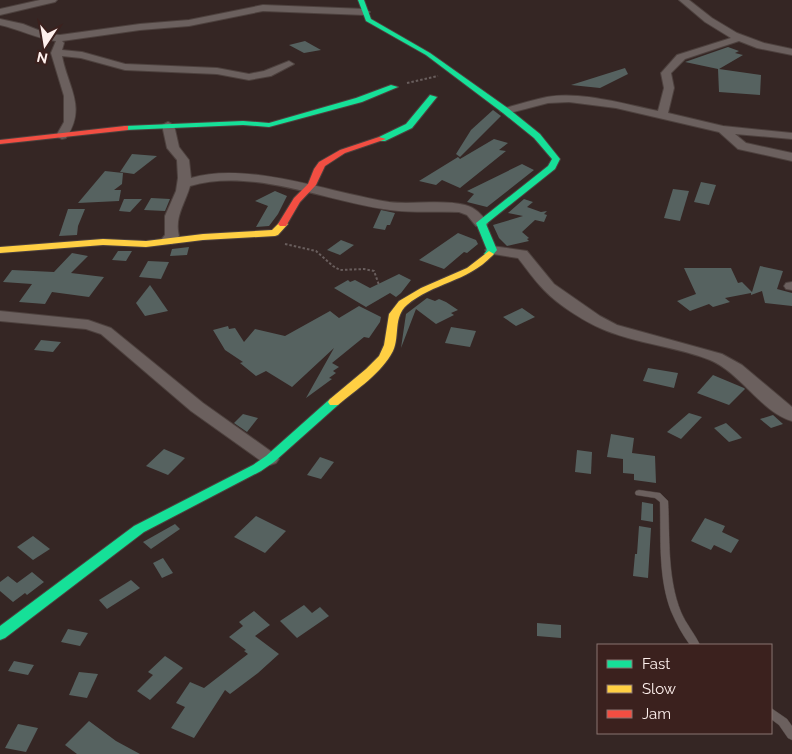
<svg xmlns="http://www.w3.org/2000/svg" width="792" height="754" font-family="Raleway,sans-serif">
	<rect width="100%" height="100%" fill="#352624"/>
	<g fill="#566260">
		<path d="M305 41 321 50 304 53 289 45Z"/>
		<path d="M728 47 739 51 735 53 743 55 719 69 761 75 760 95 719 92 718 69 685 62Z"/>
		<path d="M625 68 628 74 600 88 571 85Z"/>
		<path d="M493 110 501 116 460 157 456 154 471 130Z"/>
		<path d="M494 139 508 143 499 150 506 151 460 188 442 180 436 185 419 181 458 157 460 159Z"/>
		<path d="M132 154 157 156 134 174 120 172Z"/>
		<path d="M522 164 534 170 487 207 467 202 474 194 467 191Z"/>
		<path d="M105 171 123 173 122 184 114 190H121L119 201 78 203Z"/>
		<path d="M701 182 716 185 709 205 694 202Z"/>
		<path d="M673 189 689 191 680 221 664 218Z"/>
		<path d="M275 191 287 196 278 214 269 226 256 227 268 206 255 201Z"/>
		<path d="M151 198 170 199 165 211 144 210Z"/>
		<path d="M124 199H142L130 212 119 211Z"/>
		<path d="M524 199 533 202 527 207 541 212 547 211 544 214 547 215 544 222 535 220 522 232 529 238 527 239 529 241 507 246 499 238 493 225 523 216 508 213Z"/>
		<path d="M68 209H85L78 226 77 235 59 236Z"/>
		<path d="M381 210 395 213 390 225H387L385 230 373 228Z"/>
		<path d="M458 233 476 240 478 244 467 253 464 252 444 269 419 260Z"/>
		<path d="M341 240 354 245 340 255 327 250Z"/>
		<path d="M189 247 187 255 170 256 172 249Z"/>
		<path d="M118 251H132L126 261 112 260Z"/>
		<path d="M72 253 88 256 71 273 104 277 89 297 52 292 45 304 19 302 32 284 3 282 12 270 54 272Z"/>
		<path d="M148 261 169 262 161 279 139 277Z"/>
		<path d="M760 266 783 271 777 289 792 293V306L765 303 762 291 751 295V293L725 298 730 302 713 307 709 304 690 311 677 301 696 294 684 268H731L738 283 742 282 752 292Z"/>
		<path d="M399 274 411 280 401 293 396 297 390 293 366 307 334 288 348 280 350 282 355 280 370 288Z"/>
		<path d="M150 285 168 311 145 316 136 303Z"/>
		<path d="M427 298 435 301 439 299 446 302 458 310 451 313 454 315 436 324 416 309 401 348 406 314Z"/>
		<path d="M359 306 381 317 380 322 369 338 364 337 332 363 339 367 333 371 336 373 329 378 332 379 306 398 334 348 292 387 266 371 256 376 240 363 243 362 225 350 213 330 228 326 229 329 235 328 244 342 255 329 285 336 330 311 339 318Z"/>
		<path d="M522 308 535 317 516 326 503 317Z"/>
		<path d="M451 327 476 331 470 347 445 343Z"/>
		<path d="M41 340 61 342 53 352 34 350Z"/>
		<path d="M648 368 678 373 674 388 643 381Z"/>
		<path d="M713 375 744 388 745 389 729 405 697 393Z"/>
		<path d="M689 413 702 417 681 439 667 432Z"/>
		<path d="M243 414 258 418 247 432 234 423Z"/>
		<path d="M773 415 783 424 771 428 760 419Z"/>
		<path d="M726 423 737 433 742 438 729 442 714 428Z"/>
		<path d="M611 434 634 438 632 453 655 456 656 483 634 480V474L623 473V459L607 457Z"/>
		<path d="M164 449 185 458 168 475 146 466Z"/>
		<path d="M577 450 592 452 591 474 575 472Z"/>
		<path d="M320 457 334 462 321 479 307 475Z"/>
		<path d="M642 502 653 504V522L641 520Z"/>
		<path d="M256 516 286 531 265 553 234 537Z"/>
		<path d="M705 518 725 526 722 532 739 540 731 553 714 545 711 550 691 541Z"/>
		<path d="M175 524 180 529 151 549 143 542Z"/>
		<path d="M639 526 651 528 648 578 633 576 635 554H637Z"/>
		<path d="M33 536 50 549 33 560 17 547Z"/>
		<path d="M163 558 173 573 162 578 153 563Z"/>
		<path d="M32 572 44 582 27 595 25 593 13 602 0 591V582L8 576 17 583Z"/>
		<path d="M131 580 140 588 107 609 99 600Z"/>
		<path d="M304 605 312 613 320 607 329 616 297 638 280 621Z"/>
		<path d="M254 611 270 625 255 636 279 654 258 673 230 694 225 690 194 738 171 728 185 707 176 703 190 682 204 688 248 654 244 651 246 650 229 637 243 626 239 622Z"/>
		<path d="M537 623 561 625V638L537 636Z"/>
		<path d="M68 629 88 633 80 646 61 642Z"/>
		<path d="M165 656 183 668 150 700 137 691 153 675 148 672Z"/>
		<path d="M14 661 34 665 28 675 8 671Z"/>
		<path d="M79 672 98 674 87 698 69 695Z"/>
		<path d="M89 721 116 741 140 754H77L65 745Z"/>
		<path d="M18 724 38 728 26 752 5 748Z"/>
	</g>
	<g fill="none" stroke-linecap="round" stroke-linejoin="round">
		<g stroke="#4d413e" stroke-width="1">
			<g id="lane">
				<path d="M639 490 660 493 668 501C670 537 667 577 681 612 686 624 695 634 700 645H690C682 634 676 623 671 611 658 577 661 538 660 502L655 498 636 495 635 493 636 491Z"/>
				<path d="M771 708 787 719 792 726V740L788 738 779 725 771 719Z"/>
			</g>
		</g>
		<g stroke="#4d413e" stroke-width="2">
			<g id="street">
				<path d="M40 0H57L55 2 0 15V9Z"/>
				<path d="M679 0H689L712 18 737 33 764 43 792 49V55L757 48 739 41 685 59 671 73 674 88 668 113 723 126 792 133V139L735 134 746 143 792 153V161L738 149 719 132 616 108 569 102 548 103 506 114 500 111 502 109C517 105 532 100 547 97 581 91 624 104 658 111L664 88 661 73 677 55 731 38 705 22Z"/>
				<path d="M263 5 365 9 370 12 365 15 263 11 189 26 140 30 62 41 64 43 62 50 82 52 125 64 217 68 249 74 264 71 289 61 294 64 271 76 249 80 217 74 125 70 81 58 62 56C68 88 87 107 66 138L62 139 56 136 64 122V96L51 53 56 41C37 39 19 29 0 25V19L23 24 48 34 60 35 140 24 189 20Z"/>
				<path d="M168 122 174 125 179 147 189 160 191 178C248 161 331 193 389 202 412 205 442 199 465 205 476 208 481 214 488 223L486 226H476L467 215 459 212C437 211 413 213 390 210 327 202 253 167 190 186 185 204 174 217 179 236L172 244H162L160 241 165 235V216L176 191 178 178 177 160 167 148 162 125Z"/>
				<path d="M492 246 527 251 554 284 600 316 617 325 722 354 742 365 792 407V421C761 412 741 373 710 360 677 347 640 344 607 331 588 324 558 305 544 290 534 280 526 268 518 258L487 253 485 250Z"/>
				<path d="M792 282V290L786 289 784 286 786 283Z"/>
				<path d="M0 311 88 320 111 328 203 403 276 455 279 459 276 463 270 465 264 463 191 411 101 334 86 329 0 321Z"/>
			</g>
		</g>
		<g stroke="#4d413e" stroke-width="2">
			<g id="fast">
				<path d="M358 0H364L371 19 430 53 509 109 540 134 560 159 555 169 486 224 497 250 492 256 489 257 484 254 487 250 476 223 548 166 552 159 534 138 503 113 426 55 366 21Z"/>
				<path d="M391 85 398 87 362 102 269 127 243 125 125 130 121 128 125 126 243 121 269 123 356 98Z"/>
				<path d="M430 95 437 97 412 128 385 141H379V137L406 124Z"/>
				<path d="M334 398 340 402 338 405 274 462 261 471 144 532 5 638 0 640V626L134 526 253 465 266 456 330 399Z"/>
			</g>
		</g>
		<g stroke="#4d413e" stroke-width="2">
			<g id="slow">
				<path d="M283 221 288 224 278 235 275 236 203 240 146 247 103 245 0 253V247L103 239 146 241 203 234 272 230 280 222Z"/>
				<path d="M489 251 494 254 492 256C467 282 433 283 407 305 393 317 400 336 393 351 382 373 356 390 338 405H330L328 402 330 399 366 369 379 356 384 345 389 314 399 301 421 288 467 268Z"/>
			</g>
		</g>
		<g stroke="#4d413e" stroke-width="2">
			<g id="jam">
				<path d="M125 126H128V130L0 144V140Z"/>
				<path d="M379 137 386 139 345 153 325 166 316 185 300 202 286 226H280L278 224 294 198 308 184 314 169 319 162 340 150Z"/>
			</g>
		</g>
		<g stroke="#695e5d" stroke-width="2" stroke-dasharray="2.5 2" stroke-linecap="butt">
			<path d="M407 83 438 76"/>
			<path d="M285 244 316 251 333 266 340 270 364 269 374 271 379 285"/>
		</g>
		<use href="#lane" fill="#6b605e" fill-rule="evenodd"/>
		<use href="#street" fill="#6b605e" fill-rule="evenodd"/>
		<use href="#fast" fill="#16e098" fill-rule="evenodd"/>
		<use href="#slow" fill="#ffcf43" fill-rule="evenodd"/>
		<use href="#jam" fill="#f24e42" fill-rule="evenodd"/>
	</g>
	<rect x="597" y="644" width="175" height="90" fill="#3b211e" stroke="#897471"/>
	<rect x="607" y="660" width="25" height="8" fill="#16e098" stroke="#897471"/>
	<text x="642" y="669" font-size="15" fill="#fef0ed">Fast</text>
	<rect x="607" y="685" width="25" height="8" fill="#ffcf43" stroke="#897471"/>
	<text x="642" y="694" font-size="15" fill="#fef0ed">Slow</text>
	<rect x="607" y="710" width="25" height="8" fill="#f24e42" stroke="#897471"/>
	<text x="642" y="719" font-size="15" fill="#fef0ed">Jam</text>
	<g transform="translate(45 45) rotate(192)" stroke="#3b211e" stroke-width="4" paint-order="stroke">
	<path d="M0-4L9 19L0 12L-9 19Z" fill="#fef0ed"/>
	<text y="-8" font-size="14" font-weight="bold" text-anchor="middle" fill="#fef0ed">N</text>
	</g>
</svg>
